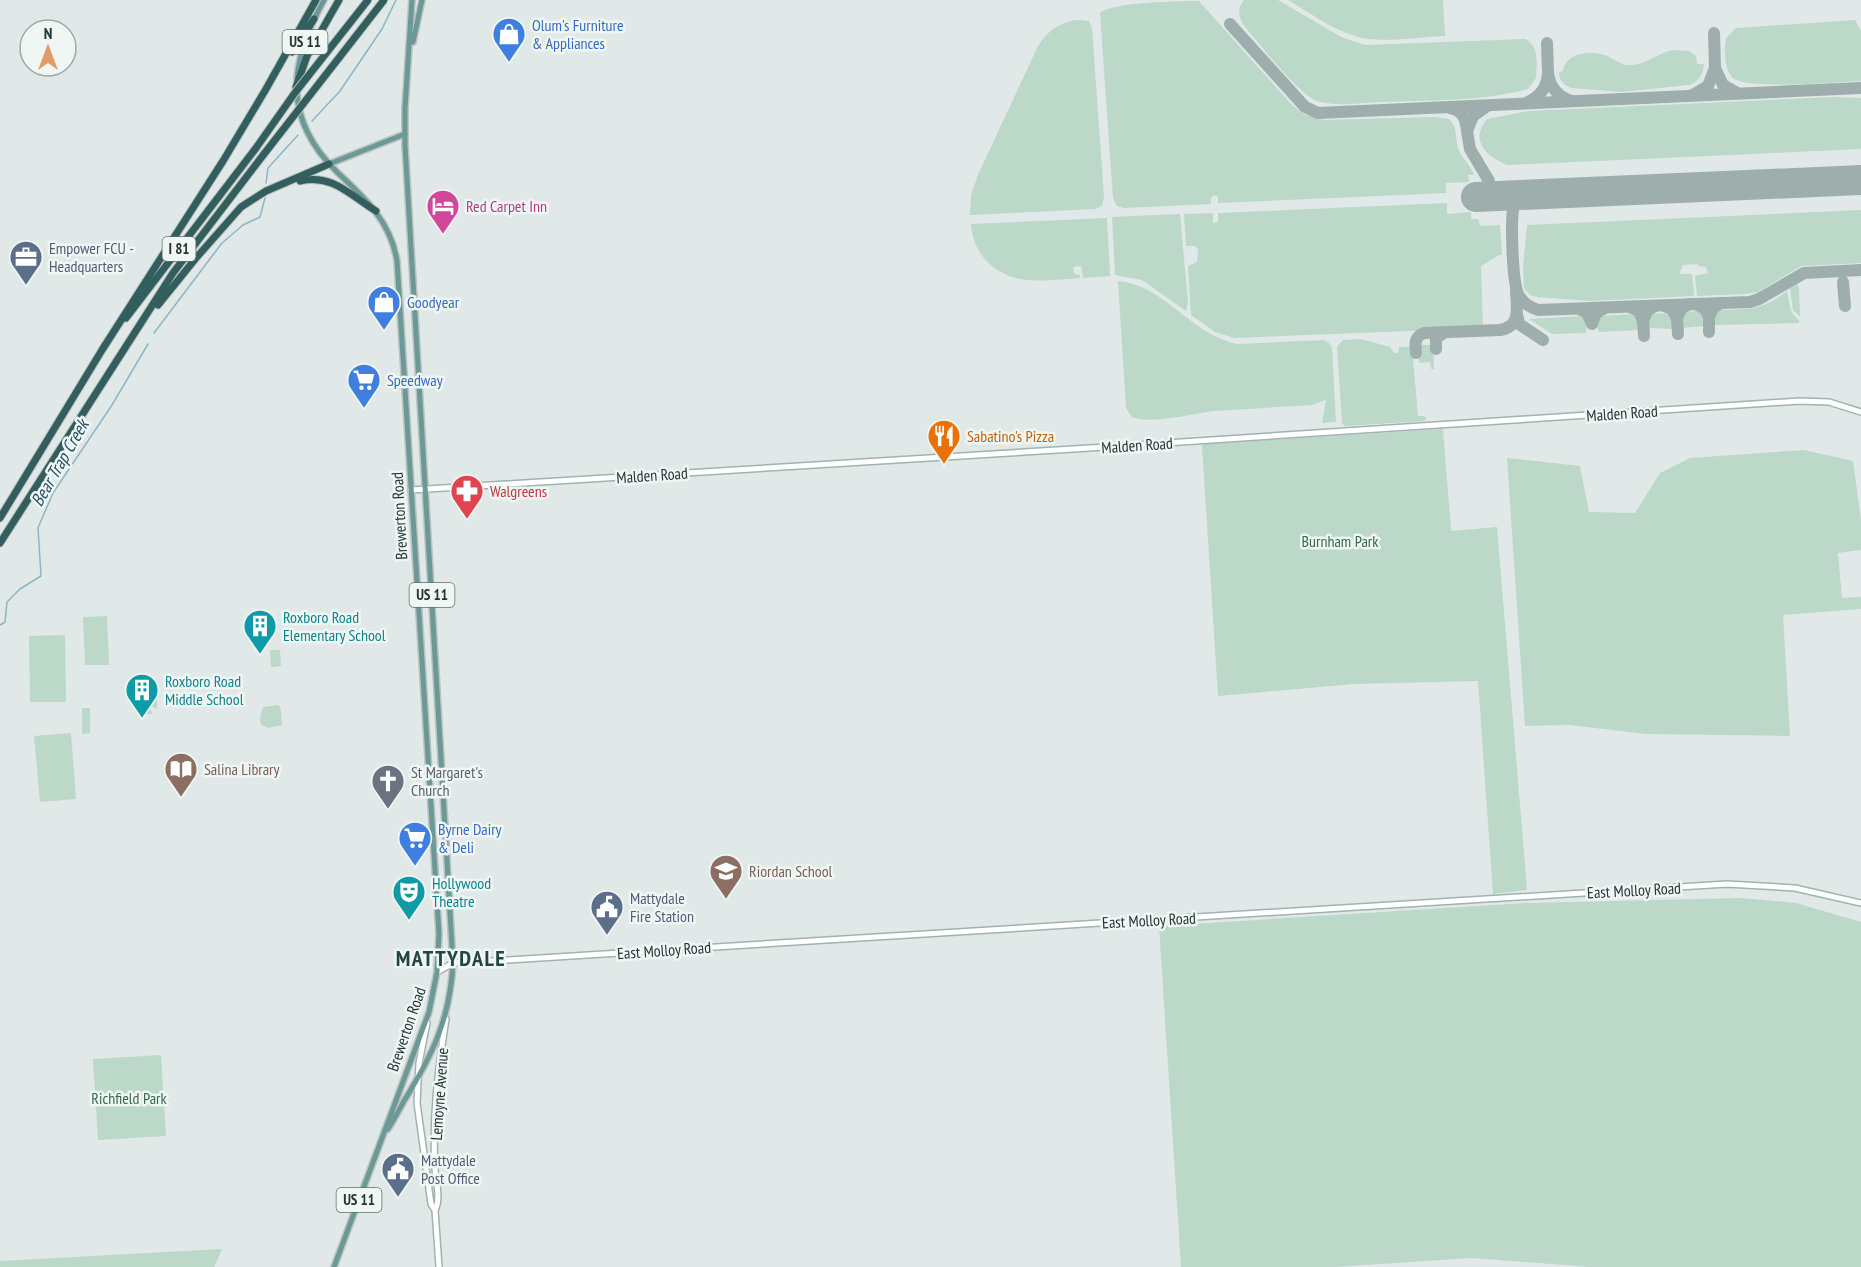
<svg xmlns="http://www.w3.org/2000/svg" width="1861" height="1267" font-family="'PT Sans Narrow',sans-serif">
	<rect width="100%" height="100%" fill="#e0e9e7"/>
	<g fill="#bbd8c8">
		<path d="M1244 0H1278L1341 37 1365 45 1525 39C1539 45 1537 64 1536 78L1528 89C1480 102 1430 100 1381 102 1361 103 1336 107 1317 101 1301 96 1267 53 1255 39 1245 26 1232 16 1244 0Z"/>
		<path d="M1288 0H1443L1445 36C1420 37 1377 44 1355 36 1331 29 1309 12 1288 0Z"/>
		<path d="M1199 1 1292 105 1305 115 1324 120 1434 117 1449 119C1458 128 1455 137 1458 148 1461 158 1471 165 1474 175H1468L1469 182 1446 183V193L1218 203V197L1214 195 1211 198V204L1124 208 1117 206 1113 198 1100 13C1112 2 1181 1 1199 1Z"/>
		<path d="M1077 20 1089 21 1092 28 1104 197 1102 206 1096 209 970 215 971 195 978 175 1037 48C1047 31 1058 23 1077 20Z"/>
		<path d="M1855 20 1861 31V81C1838 82 1748 90 1733 78 1724 70 1724 49 1726 38L1736 28Z"/>
		<path d="M1674 50 1689 51 1696 56 1697 64H1704C1703 74 1699 82 1689 85L1621 92 1572 88C1564 86 1559 80 1559 72L1563 71C1566 54 1585 51 1601 54 1612 56 1619 66 1631 65 1647 65 1658 52 1674 50Z"/>
		<path d="M1833 97 1861 98V149L1507 165C1487 156 1469 141 1487 119L1529 111Z"/>
		<path d="M1447 203V214L1471 212V219H1478L1480 226 1500 225 1502 255H1499L1481 266 1483 328 1234 338 1215 332 1191 315 1188 266 1197 262 1198 250 1196 246H1186L1184 214 1213 213V223L1218 222V213Z"/>
		<path d="M1861 210V263L1801 266 1758 292 1745 294 1697 296 1695 276 1708 273 1706 267 1698 266 1697 264 1683 265 1680 272 1681 274H1692L1694 296 1589 301 1537 297 1530 295 1524 288 1523 267 1527 225Z"/>
		<path d="M1180 214 1188 302 1186 311 1142 280 1115 275 1112 217Z"/>
		<path d="M1107 218 1110 276 1083 278 1081 266 1073 267 1074 273 1077 275 1080 274V278C1046 280 1009 288 984 258 976 248 972 237 971 224Z"/>
		<path d="M1118 281C1165 285 1191 335 1237 344L1324 340 1329 343 1332 348 1336 422 1322 423 1326 400 1312 405C1280 407 1247 409 1215 411 1194 413 1151 425 1132 417L1126 408Z"/>
		<path d="M1797 284 1799 287 1800 317 1793 310 1790 289Z"/>
		<path d="M1787 291C1790 303 1788 312 1799 320V323L1714 325V315L1717 310C1748 309 1762 311 1787 291Z"/>
		<path d="M1699 311 1704 317V326L1681 328 1679 318 1683 312Z"/>
		<path d="M1671 313 1675 321 1673 329 1649 328 1648 318 1650 314Z"/>
		<path d="M1634 314 1638 318 1639 328 1637 330 1599 332C1596 327 1596 321 1600 316Z"/>
		<path d="M1583 316 1587 321 1586 333 1552 334 1529 319Z"/>
		<path d="M1361 339 1390 347 1394 353H1398L1399 347H1412L1418 416H1424L1426 418 1425 421 1345 426 1342 423 1337 347 1343 340Z"/>
		<path d="M1421 345H1430L1433 347 1434 369H1431L1430 362 1419 363 1418 349Z"/>
		<path d="M1443 429 1451 531 1497 527 1527 890 1493 894 1478 681 1354 684 1218 696 1202 446 1205 444Z"/>
		<path d="M1804 450 1853 461 1861 520V550L1838 553 1842 598 1861 597V609L1783 615 1790 736 1646 734 1569 725 1525 726 1507 458 1580 466 1589 512 1635 513 1660 473 1690 458Z"/>
		<path d="M107 616 109 665H85L83 617Z"/>
		<path d="M65 635 66 702H30L29 636Z"/>
		<path d="M270 650H280L281 666 271 667Z"/>
		<path d="M146 682 148 685 150 682 151 688H157V709L151 706 150 709 153 714H137L136 683Z"/>
		<path d="M279 705 281 711 282 725 268 728 261 725 260 717 263 707Z"/>
		<path d="M82 708H90V733L82 734Z"/>
		<path d="M71 733 76 799 40 802 34 736Z"/>
		<path d="M1741 898 1796 903 1861 922V1267H1591L1471 1258 1335 1267H1181L1159 926 1528 903Z"/>
		<path d="M161 1055 166 1136 98 1140 93 1059Z"/>
		<path d="M222 1249 214 1267H0V1261Z"/>
	</g>
	<g fill="none" stroke-linecap="round" stroke-linejoin="round">
		<g stroke="#8eb4c8" stroke-width="1.5">
			<path d="M312 121 340 91 382 29 396 0"/>
			<path d="M266 183 268 168 298 135"/>
			<path d="M154 333 222 243 243 225 260 217 265 198"/>
			<path d="M0 625 5 622 7 602 20 589 41 576 38 528 53 493 112 405 148 344"/>
		</g>
		<g stroke="#9eaeac" stroke-width="12">
			<path d="M1230 24 1305 107 1318 113 1861 88"/>
			<path d="M1714 33 1715 68"/>
			<path d="M1547 43 1548 73"/>
			<path d="M1693 95 1708 86 1715 68 1723 85 1737 93"/>
			<path d="M1526 103C1540 97 1547 88 1548 73 1550 87 1558 97 1572 101"/>
			<path d="M1450 108C1463 110 1466 120 1467 131L1473 116 1487 106"/>
			<path d="M1467 131 1470 149 1489 181"/>
			<path d="M1853 179 1861 178"/>
			<path d="M1513 210C1511 225 1512 284 1519 296 1524 304 1530 307 1538 310L1750 302 1759 299 1804 273 1861 270"/>
			<path d="M1843 282 1845 306"/>
			<path d="M1696 304 1705 309 1709 317 1713 308 1721 303"/>
			<path d="M1664 306 1672 309 1677 318 1681 309 1689 304"/>
			<path d="M1630 307 1639 311 1643 321 1647 311 1655 306"/>
			<path d="M1579 309 1587 313 1592 324 1596 313 1605 308"/>
			<path d="M1517 314 1519 324 1543 340"/>
			<path d="M1709 317V332"/>
			<path d="M1677 318 1678 334"/>
			<path d="M1643 321 1644 336"/>
			<path d="M1436 349V338L1444 333"/>
			<path d="M1416 353C1415 344 1414 337 1424 333L1500 330C1521 327 1517 308 1516 291"/>
		</g>
		<path stroke="#9eaeac" stroke-width="30" d="M1476 197 1861 180"/>
		<g stroke="#a1b3b0" stroke-width="8">
			<g id="secondary">
				<path d="M411 490 1106 447 1799 401 1829 402 1861 412"/>
				<path d="M437 972 453 963 491 961 1727 884 1795 888 1861 903"/>
				<path d="M427 1023 419 1063 417 1103 431 1204 435 1210 439 1267"/>
				<path d="M435 1210C441 1199 436 1182 435 1169 432 1116 438 1070 446 1019"/>
			</g>
		</g>
		<g stroke="#bdc3c2" stroke-width="8">
			<g id="primary">
				<path d="M324 0C289 63 282 118 337 172 365 198 391 222 397 261L439 934 437 972 429 1012 334 1267"/>
				<path d="M413 42 422 0"/>
				<path d="M329 164 405 134"/>
				<path d="M388 1129C394 1120 399 1110 404 1101 433 1054 450 1019 453 963L405 145V108L412 0"/>
			</g>
		</g>
		<g stroke="#bdc3c2" stroke-width="9">
			<g id="highway">
				<path d="M292 52 314 19"/>
				<path d="M296 87 307 56 339 0"/>
				<path d="M300 181C332 173 351 196 376 211"/>
				<path d="M158 305 196 258 241 207 266 191 329 164"/>
				<path d="M126 318 256 148"/>
				<path d="M0 518 102 350 223 161 266 89 316 0"/>
				<path d="M0 543 173 273 264 154"/>
			</g>
		</g>
		<use href="#secondary" stroke="#fff" stroke-width="5"/>
		<use href="#primary" stroke="#6a9996" stroke-width="5"/>
		<use href="#highway" stroke="#325f5e" stroke-width="7"/>
		<g stroke="#bdc3c2" stroke-width="9" stroke-linecap="butt">
			<g id="highway-bridge">
				<path d="M256 148 294 94 368 0"/>
				<path d="M264 154 384 0"/>
			</g>
		</g>
		<use href="#highway-bridge" stroke="#325f5e" stroke-width="7"/>
	</g>
	<defs>
		<g id="shop-pin" transform="scale(1.725)"><path d="M0 17L-7.5 6A9.5 9.5 0 1 1 7.5 6Z" fill="#3f7fe0" stroke="#f0f6f4"/><path d="M-5-2.5h2.3a2.7 3.5 0 0 1 5.4 0H5L5.5 6h-11ZM-1.5-2.5h3a1.5 2.3 0 0 0-3 0Z" fill="#fff"/></g>
		<g id="hotel-pin" transform="scale(1.725)"><path d="M0 17L-7.5 6A9.5 9.5 0 1 1 7.5 6Z" fill="#d1479c" stroke="#f0f6f4"/><path d="M-6-4.5h1.5V1H6V5H4.5V3h-9V5H-6ZM-4 0a1.8 1.8 0 1 1 3.6 0ZM.5 0V-2.5h3Q6-2.5 6 0Z" fill="#fff"/></g>
		<g id="office-pin" transform="scale(1.725)"><path d="M0 17L-7.5 6A9.5 9.5 0 1 1 7.5 6Z" fill="#5c6f8a" stroke="#f0f6f4"/><path d="M-6-3h4V-5.5h4V-3h4V5H-6ZM-1-4.5V-3h2v-1.5ZM-6 0V1H6V0Z" fill="#fff"/></g>
		<g id="supermarket-pin" transform="scale(1.725)"><path d="M0 17L-7.5 6A9.5 9.5 0 1 1 7.5 6Z" fill="#3f7fe0" stroke="#f0f6f4"/><path d="M-6-5.5h2.5l.6 2H6L4.5 2H-2.5L-4.4-4H-6ZM-1.5 3.2a1.3 1.3 0 1 0 .1 0ZM3 3.2a1.3 1.3 0 1 0 .1 0Z" fill="#fff"/></g>
		<g id="restaurant-pin" transform="scale(1.725)"><path d="M0 17L-7.5 6A9.5 9.5 0 1 1 7.5 6Z" fill="#e8710a" stroke="#f0f6f4"/><path d="M-5-6h1v4h1v-4h1v4h1v-4h1v5L-1.5 .5V6h-2V.5L-5-1ZM5-6V6H3V1.5H1.5Q1.5-4 5-6Z" fill="#fff"/></g>
		<g id="pharmacy-pin" transform="scale(1.725)"><path d="M0 17L-7.5 6A9.5 9.5 0 1 1 7.5 6Z" fill="#e0444e" stroke="#f0f6f4"/><path d="M-2-6h4v4h4v4h-4v4h-4v-4h-4v-4h4Z" fill="#fff"/></g>
		<g id="building-pin" transform="scale(1.725)"><path d="M0 17L-7.5 6A9.5 9.5 0 1 1 7.5 6Z" fill="#0f9aa8" stroke="#f0f6f4"/><path d="M-4-6H4V6H1V3H-1V6H-4ZM-2.5-4.3h1.7v1.8h-1.7ZM.8-4.3h1.7v1.8H.8ZM-2.5-1h1.7V.8h-1.7ZM.8-1h1.7V.8H.8Z" fill="#fff"/></g>
		<g id="library-pin" transform="scale(1.725)"><path d="M0 17L-7.5 6A9.5 9.5 0 1 1 7.5 6Z" fill="#8d6e63" stroke="#f0f6f4"/><path d="M-6-4Q-3-5.5-.7-3.5V5Q-3 3-6 4ZM6-4Q3-5.5 .7-3.5V5Q3 3 6 4Z" fill="#fff"/></g>
		<g id="church-pin" transform="scale(1.725)"><path d="M0 17L-7.5 6A9.5 9.5 0 1 1 7.5 6Z" fill="#6b7280" stroke="#f0f6f4"/><path d="M-1.2-6h2.4v3.5h3.3v2.4h-3.3V6h-2.4V-.1h-3.3v-2.4h3.3Z" fill="#fff"/></g>
		<g id="school-pin" transform="scale(1.725)"><path d="M0 17L-7.5 6A9.5 9.5 0 1 1 7.5 6Z" fill="#8d6e63" stroke="#f0f6f4"/><path d="M0-5L7-2L0 1L-7-2ZM-4 1L0 2.5L4 1V4Q0 6-4 4Z" fill="#fff"/></g>
		<g id="theatre-pin" transform="scale(1.725)"><path d="M0 17L-7.5 6A9.5 9.5 0 1 1 7.5 6Z" fill="#0f9aa8" stroke="#f0f6f4"/><path d="M-5-5.5Q0-4 5-5.5V0Q5 5 0 6Q-5 5-5 0ZM-3.3-2.5H-1v1.5H-3.3ZM1-2.5H3.3v1.5H1ZM-2.8 1Q0 5.5 2.8 1Z" fill="#fff"/></g>
		<g id="civic-pin" transform="scale(1.725)"><path d="M0 17L-7.5 6A9.5 9.5 0 1 1 7.5 6Z" fill="#5c6f8a" stroke="#f0f6f4"/><path d="M-.6-6.5H3V-4.5H.6V-3L4-1V1h2V6H-6V1h2V-1L-.6-3ZM-1.2 2.5V6h2.4V2.5Z" fill="#fff"/></g>
	</defs>
	<g fill-rule="evenodd">
		<use href="#shop-pin" x="509" y="34"/>
		<use href="#hotel-pin" x="443" y="206"/>
		<use href="#office-pin" x="26" y="257"/>
		<use href="#shop-pin" x="384" y="302"/>
		<use href="#supermarket-pin" x="364" y="380"/>
		<use href="#restaurant-pin" x="944" y="436"/>
		<use href="#pharmacy-pin" x="467" y="491"/>
		<use href="#building-pin" x="260" y="626"/>
		<use href="#building-pin" x="142" y="690"/>
		<use href="#library-pin" x="181" y="769"/>
		<use href="#church-pin" x="388" y="781"/>
		<use href="#supermarket-pin" x="415" y="838"/>
		<use href="#school-pin" x="726" y="871"/>
		<use href="#theatre-pin" x="409" y="892"/>
		<use href="#civic-pin" x="607" y="907"/>
		<use href="#civic-pin" x="398" y="1169"/>
	</g>
	<g text-anchor="middle" stroke-width="5" stroke-linejoin="round" paint-order="stroke">
		<g fill="#f0f6f4" stroke="#60706e" stroke-width="1.5">
			<rect x="282.5" y="30" width="45" height="24" rx="4.5"/>
			<rect x="162.5" y="237" width="33" height="24" rx="4.5"/>
			<rect x="409.5" y="583" width="45" height="24" rx="4.5"/>
			<rect x="336.5" y="1188" width="45" height="24" rx="4.5"/>
		</g>
		<g font-size="15" font-weight="bold" fill="#233735">
			<text x="305" y="47">US 11</text>
			<text x="179" y="254">I 81</text>
			<text x="432" y="600">US 11</text>
			<text x="359" y="1205">US 11</text>
		</g>
		<g font-size="16" fill="#366cbe" stroke="#f0f6f4" text-anchor="start">
			<text x="532" y="31">Olum's Furniture<tspan x="532" dy="18">&amp; Appliances</tspan></text>
			<text x="407" y="308">Goodyear</text>
			<text x="387" y="386">Speedway</text>
			<text x="438" y="835">Byrne Dairy<tspan x="438" dy="18">&amp; Deli</tspan></text>
		</g>
		<g font-size="16" fill="#b23c85" stroke="#f0f6f4" text-anchor="start">
			<text x="466" y="212">Red Carpet Inn</text>
		</g>
		<g font-size="16" fill="#4e5e75" stroke="#f0f6f4" text-anchor="start">
			<text x="49" y="254">Empower FCU -<tspan x="49" dy="18">Headquarters</tspan></text>
			<text x="630" y="904">Mattydale<tspan x="630" dy="18">Fire Station</tspan></text>
			<text x="421" y="1166">Mattydale<tspan x="421" dy="18">Post Office</tspan></text>
		</g>
		<g font-size="16" fill="#233735" stroke="#f0f6f4">
			<text transform="translate(1622 413) rotate(-4)" y="6">Malden Road</text>
			<text transform="translate(1137 445) rotate(-4)" y="6">Malden Road</text>
			<text transform="translate(652 475) rotate(-4)" y="6">Malden Road</text>
			<text transform="translate(399 516) rotate(-93)" y="6">Brewerton Road</text>
			<text transform="translate(1634 890) rotate(-3)" y="6">East Molloy Road</text>
			<text transform="translate(1149 920) rotate(-3)" y="6">East Molloy Road</text>
			<text transform="translate(664 950) rotate(-4)" y="6">East Molloy Road</text>
			<text transform="translate(406 1029) rotate(-71)" y="6">Brewerton Road</text>
			<text transform="translate(439 1094) rotate(-86)" y="6">Lemoyne Avenue</text>
		</g>
		<g font-size="16" fill="#c56008" stroke="#f0f6f4" text-anchor="start">
			<text x="967" y="442">Sabatino's Pizza</text>
		</g>
		<g font-size="16" fill="#be3a42" stroke="#f0f6f4" text-anchor="start">
			<text x="490" y="497">Walgreens</text>
		</g>
		<g font-size="16" fill="#326951" stroke="#f0f6f4">
			<text x="1340" y="547">Burnham Park</text>
			<text x="129" y="1104">Richfield Park</text>
		</g>
		<g font-size="16" fill="#0d838f" stroke="#f0f6f4" text-anchor="start">
			<text x="283" y="623">Roxboro Road<tspan x="283" dy="18">Elementary School</tspan></text>
			<text x="165" y="687">Roxboro Road<tspan x="165" dy="18">Middle School</tspan></text>
			<text x="432" y="889">Hollywood<tspan x="432" dy="18">Theatre</tspan></text>
		</g>
		<g font-size="16" fill="#785e54" stroke="#f0f6f4" text-anchor="start">
			<text x="204" y="775">Salina Library</text>
			<text x="749" y="877">Riordan School</text>
		</g>
		<g font-size="16" fill="#5b616d" stroke="#f0f6f4" text-anchor="start">
			<text x="411" y="778">St Margaret's<tspan x="411" dy="18">Church</tspan></text>
		</g>
		<g font-size="18" font-style="italic" fill="#25526b" stroke="#f0f6f4">
			<text transform="translate(60 463) rotate(-60)" y="6">Bear Trap Creek</text>
		</g>
		<g font-size="22" font-weight="bold" letter-spacing="1.5" fill="#224644" stroke="#f0f6f4">
			<text x="451" y="966">MATTYDALE</text>
		</g>
	</g>
	<g transform="translate(48 48)"><circle r="28" fill="#f0f6f4" stroke="#9eaaa8" stroke-width="1.5"/>
	<path d="M0-4.5L10 22L0 15L-10 22Z" fill="#e09b67"/>
	<text y="-9" font-size="16" font-weight="bold" text-anchor="middle" fill="#233735">N</text>
	</g>
</svg>
